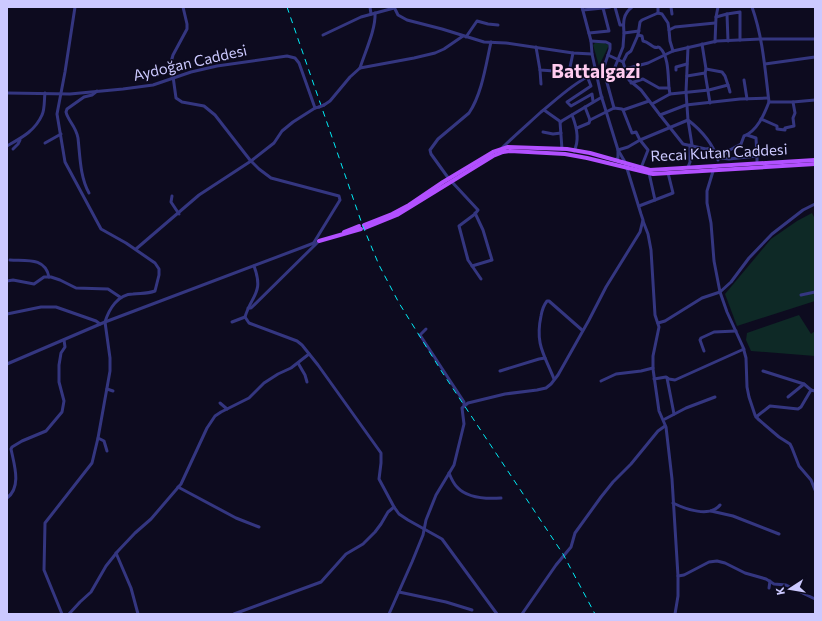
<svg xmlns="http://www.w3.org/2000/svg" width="822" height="621" font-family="Commissioner,sans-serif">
	<rect width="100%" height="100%" fill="#0d0b1f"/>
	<g fill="#0e2926">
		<path d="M595 43H604L609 45 599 66 593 45Z"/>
		<path d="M812 213 815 219V301L737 326 725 294 771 239 797 221Z"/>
		<path d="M799 315 811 334 815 331V356L751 351 746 340 747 333Z"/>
	</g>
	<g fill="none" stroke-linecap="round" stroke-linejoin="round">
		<g stroke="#343680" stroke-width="3">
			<path d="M183 7 187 24V29L173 55 171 62 176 98 182 102 204 106 215 115 250 160 259 169 271 178 339 196 340 200 313 244"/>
			<path d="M370 7 371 14"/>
			<path d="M394 7 398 15 407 20 442 29 484 42 506 43 573 53 592 54"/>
			<path d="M615 7 620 25H623"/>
			<path d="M632 7C623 14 623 22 624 33L639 31"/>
			<path d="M658 7V13"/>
			<path d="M671 7 672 14"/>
			<path d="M752 7C763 38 765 70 769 102H793L815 100"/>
			<path d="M603 8 610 7"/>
			<path d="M583 10 603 8 609 31 589 33"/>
			<path d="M727 14 740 12V40"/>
			<path d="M716 17 727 14 728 41"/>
			<path d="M323 35 361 17 394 8"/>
			<path d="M466 37 477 21 488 24 498 25"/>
			<path d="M591 41 606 42 610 44V49L603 70"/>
			<path d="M715 42 716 17 718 7"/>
			<path d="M536 47 540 70 569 72 573 53"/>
			<path d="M688 47 686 92 688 120C701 130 713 144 718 160"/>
			<path d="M673 51 670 41 669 30 675 27 715 23"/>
			<path d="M608 55 623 62 629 80 641 90 660 115 686 105 740 99 768 98"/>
			<path d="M623 62 627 54 631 51 638 35 640 22 642 20 658 13 662 14 668 23 669 30"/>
			<path d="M765 64 815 57"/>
			<path d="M360 68C365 52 376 29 375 13"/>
			<path d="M540 70 541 84"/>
			<path d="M676 70V67L687 64"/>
			<path d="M613 72 623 47 624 33"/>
			<path d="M705 73 710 103"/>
			<path d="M587 76 591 86 567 102 571 106 592 94 593 101"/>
			<path d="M687 76 705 73 706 69 702 44"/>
			<path d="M606 79 614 108"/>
			<path d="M744 80 747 99"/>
			<path d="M631 83 643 79 659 88H669C668 77 669 56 660 48 656 45 659 49 654 47 650 45 648 42 643 41L642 36 638 35"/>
			<path d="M728 85 730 92"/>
			<path d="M669 88 670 94 709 90 728 85 725 76 722 72 706 69"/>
			<path d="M7 93 70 94 123 89 153 85 191 72 217 66 287 56 295 58 299 63 315 108 319 107"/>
			<path d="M652 104 670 94"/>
			<path d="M324 105 330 101 350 77 360 68 414 58 435 53 444 49 463 36"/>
			<path d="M585 107 590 120 614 108 622 109 623 110"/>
			<path d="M544 110 561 122"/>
			<path d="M572 115C576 125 580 140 574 151"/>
			<path d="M660 115 683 144 706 149 712 148"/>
			<path d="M761 119 777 126V129L785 130V128L794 126 793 118 795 113 793 102"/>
			<path d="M577 128 589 123 590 120"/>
			<path d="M543 132 553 134 561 133"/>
			<path d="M747 135 756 138 757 156"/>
			<path d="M45 143 61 134"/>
			<path d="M7 146C21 138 35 131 42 115 45 109 44 100 45 93"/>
			<path d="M502 148C515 135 528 124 541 112 558 98 575 82 595 73L596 69 614 72 648 63 673 51 717 41 761 39H815"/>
			<path d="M13 149 18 144 20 140"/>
			<path d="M562 149 560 122 602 97"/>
			<path d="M615 160 618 158V150L628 147 640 140 636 132 632 133 623 110 649 101"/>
			<path d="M757 163V156L729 159 721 158 728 151 741 144 744 136C757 131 764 115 769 102"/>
			<path d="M688 167 690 162V145"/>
			<path d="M641 168 648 150 640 140 688 120 692 145"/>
			<path d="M714 168 707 191V203L711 223 714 261 720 292 727 312 743 347 746 358 747 387 749 397 755 415 758 419 779 437 790 444 792 448 799 466 811 480 815 490"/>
			<path d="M649 173 655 200"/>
			<path d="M449 179 431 154 430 150 438 139 469 113C482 94 486 64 491 42"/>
			<path d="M452 182 478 210 475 214 459 226 468 260 481 279"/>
			<path d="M89 193C80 177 80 156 78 138 76 126 68 121 66 112L67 109 84 97 92 95 97 91"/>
			<path d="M172 196 171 202 179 214"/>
			<path d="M639 206 673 193 668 173"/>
			<path d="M643 221 648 234 651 250 655 315 659 327 653 356V369L659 411 666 427 672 479 678 576V596L675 614"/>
			<path d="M136 249 199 195 251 161 274 143 282 131 293 122 315 108"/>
			<path d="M10 260C26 261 45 257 49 277"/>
			<path d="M254 266C264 293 252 294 245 317L249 323 297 341 302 345 318 365 381 453V463L379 479 394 507 399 514 408 520 442 539 497 614"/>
			<path d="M472 266 492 260 483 230 475 213"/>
			<path d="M7 281 13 280 34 284 44 277H51L60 280 76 288 108 289 120 297"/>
			<path d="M801 295 815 292"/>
			<path d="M248 308H251L319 241"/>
			<path d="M7 314 41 307H56L96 321 100 324"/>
			<path d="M232 322 245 317"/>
			<path d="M658 323 665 321 702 298 720 292 731 282 749 258 772 234 803 210 815 204"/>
			<path d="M426 329 420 335 464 402V405"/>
			<path d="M704 351 700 340 701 338 714 332 736 331"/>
			<path d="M298 363 305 375 307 382"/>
			<path d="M7 364 105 322 314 243"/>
			<path d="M500 371 539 359 545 358"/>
			<path d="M763 371 804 384 811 390"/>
			<path d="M667 378 674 414"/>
			<path d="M554 379C544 354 535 344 541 316 542 310 543 306 547 301H549L582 330"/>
			<path d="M654 379 666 377 669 379 675 380 744 349"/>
			<path d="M601 381 616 374 641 371 653 368"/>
			<path d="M107 389 113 391"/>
			<path d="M788 397 804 384"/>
			<path d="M220 403 227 409"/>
			<path d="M756 417 770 406 798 409 801 407 811 390 815 391"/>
			<path d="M665 419 686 408 715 397"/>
			<path d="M98 438 104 441 107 451"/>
			<path d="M449 473C451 478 453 483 457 487 467 498 487 499 501 498"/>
			<path d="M178 487 236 518 259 527"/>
			<path d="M7 498C22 487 14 464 11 449L12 447 22 441 46 431 62 412 64 401 59 382V365L61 353 65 347 64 340"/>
			<path d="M673 503C685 509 710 518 720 505"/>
			<path d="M711 511 733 516 779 534"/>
			<path d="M116 553 131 588 138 614"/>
			<path d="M678 576 684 575 709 562 717 561 725 563 745 573 766 579 774 584 786 585 815 599"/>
			<path d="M769 588 770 581"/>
			<path d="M399 592 446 602 472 610"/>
			<path d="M62 614 44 570 45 523 92 463 98 438 110 371V358L105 322C109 309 118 294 133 294 141 293 147 294 155 291L159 275V269L155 263 126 243 101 229 65 162 57 114 65 72 75 7"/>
			<path d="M69 614 80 602 91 592 106 566 118 551 135 533 151 519 181 484 207 428 215 416 221 412 249 398 264 383 278 374 291 368 309 354"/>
			<path d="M234 614 321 582 346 554 363 544 375 532 381 524 388 512 394 507"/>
			<path d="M389 614 412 562 423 535 426 520 436 495 454 465 464 424 462 408 468 403 505 394 537 390 546 388 551 384 558 375 589 320 606 287 640 232 643 220 641 214 625 162 618 150 601 95 592 54 591 41 582 7"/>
			<path d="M522 614 556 565 571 547 575 533 601 497 613 482 631 464 658 431 665 426"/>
		</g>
		<g stroke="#b250ff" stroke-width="4">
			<path d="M364 225 392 214 409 205 443 182 493 152 508 147 567 149 590 153 650 170 815 160"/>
			<path d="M365 228 397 215 493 156 503 152 510 151 565 154 587 158 653 174 815 164"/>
			<path d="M344 232 359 226"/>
			<path d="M319 241 361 229"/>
		</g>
		<path stroke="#00ebf4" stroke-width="1" stroke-dasharray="6 5" stroke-linecap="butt" d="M287 7 362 224 379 265 399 303 442 372 563 554 595 614"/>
		<path stroke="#343680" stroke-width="3" d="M319 107 324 105"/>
	</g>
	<g text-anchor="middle" stroke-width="3" stroke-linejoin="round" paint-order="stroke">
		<g font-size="15" fill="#ccc9ff" stroke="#0d0b1f">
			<text transform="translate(190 63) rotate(-13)" y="5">Aydoğan Caddesi</text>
			<text transform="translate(719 153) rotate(-3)" y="5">Recai Kutan Caddesi</text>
		</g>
		<g font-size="19" font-weight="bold" fill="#ffcbef" stroke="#0d0b1f">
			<text x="596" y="78">Battalgazi</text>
		</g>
	</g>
	<rect width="822" height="621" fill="none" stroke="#ccc9ff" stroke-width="16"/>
	<g transform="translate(790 589) rotate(258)" stroke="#0d0b1f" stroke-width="3" paint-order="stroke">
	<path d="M0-3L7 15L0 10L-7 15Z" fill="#ccc9ff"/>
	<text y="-6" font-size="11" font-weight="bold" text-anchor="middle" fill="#ccc9ff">K</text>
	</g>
</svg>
